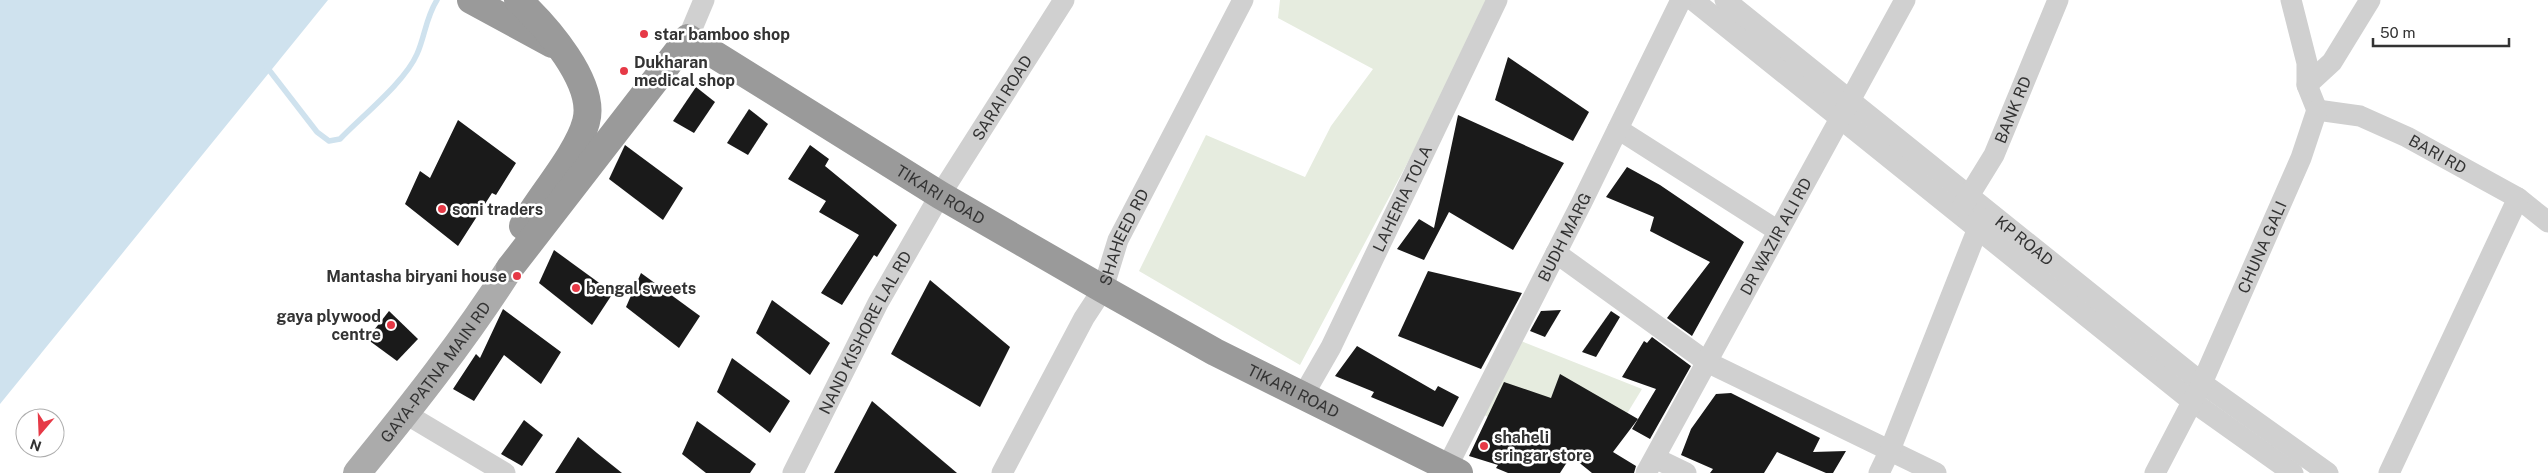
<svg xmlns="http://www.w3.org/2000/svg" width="2548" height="473" font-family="'Public Sans',sans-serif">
	<rect width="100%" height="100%" fill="#fff"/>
	<g fill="#e6ecdf">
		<path d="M1280 0H1494L1300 365 1139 271 1206 135 1305 177 1331 126 1373 69 1278 18Z"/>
		<path d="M1521 341 1642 389 1594 468 1482 414Z"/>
	</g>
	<path fill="#cfe2ee" d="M0 0H328L0 404Z"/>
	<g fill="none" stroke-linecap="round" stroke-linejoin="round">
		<path stroke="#cfe2ee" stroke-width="5.5" d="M266 66 317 132 329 141 340 139C362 116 405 82 417 54 425 36 426 17 437 0"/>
	</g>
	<g fill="#1a1a1a">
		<path d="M1508 57 1589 112 1573 141 1495 100Z"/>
		<path d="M696 87 715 102 694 133 673 121Z"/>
		<path d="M749 109 768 124 748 155 727 143Z"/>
		<path d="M1458 115 1564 163 1513 250 1449 212 1424 260 1397 249 1419 219 1434 228Z"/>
		<path d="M458 120 516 163 496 195 492 193 458 246 405 204 420 171 430 178Z"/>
		<path d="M625 145 683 188 663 220 609 179Z"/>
		<path d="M810 145 829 159 825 166 897 225 877 257 874 255 842 305 821 293 859 235 819 212 826 201 788 179Z"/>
		<path d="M1627 167 1660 185 1744 242 1692 336 1667 318 1710 262 1650 231 1654 217 1606 197Z"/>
		<path d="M554 250 613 293 592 325 539 283Z"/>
		<path d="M1428 271 1522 293 1481 369 1398 336Z"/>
		<path d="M641 273 700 316 679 348 626 307Z"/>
		<path d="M930 280 1010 347 980 407 891 354Z"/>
		<path d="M772 300 830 343 810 375 756 333Z"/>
		<path d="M503 309 561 352 541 384 504 355 474 401 453 389 476 354 480 358Z"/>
		<path d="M1561 310 1545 337 1530 331 1541 311Z"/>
		<path d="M389 311 418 339 397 361 367 339Z"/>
		<path d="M1611 311 1620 317 1596 357 1582 352Z"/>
		<path d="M1652 337 1691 366 1650 439 1632 429 1656 389 1622 377 1644 341 1647 343Z"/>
		<path d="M1357 346 1435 391 1438 386 1459 397 1443 427 1371 397 1374 392 1335 376Z"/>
		<path d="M732 358 790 401 770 433 717 392Z"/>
		<path d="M1560 374 1638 419 1613 452 1636 466 1634 473H1592L1571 456 1560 473H1508L1496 468 1498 465 1469 456 1504 382 1551 398Z"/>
		<path d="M1731 393 1820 438 1813 452 1846 451 1833 473H1826L1777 452 1764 473H1710L1713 469 1681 455 1691 429 1716 394Z"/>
		<path d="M872 401 957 473H834Z"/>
		<path d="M524 420 543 435 522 466 501 454Z"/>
		<path d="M697 421 756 464 750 473H706L682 454Z"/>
		<path d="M578 437 597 453 622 473H555Z"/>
	</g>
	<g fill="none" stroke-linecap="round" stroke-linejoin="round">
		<g stroke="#d0d0d0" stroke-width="21">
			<path d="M1693 0 2193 402 2293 473"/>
			<path id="s1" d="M1725 0 2202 383 2328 473"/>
			<path d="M2291 0 2307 63V85L2317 110"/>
			<path d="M688 38 704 0"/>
			<path d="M2307 85 2332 62 2370 0"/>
			<path id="s2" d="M2317 110 2360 116 2407 137 2518 198 2548 222"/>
			<path d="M1618 129 1778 231"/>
			<path id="s3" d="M1962 207 1994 155 2058 0"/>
			<path d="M1556 253 1707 362 1936 473"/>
			<path id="s4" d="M1304 394 1331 347 1497 0"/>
			<path d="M406 414 505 473"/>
			<path d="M1655 458 1686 473"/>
			<path id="s5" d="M793 473 878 303 940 195 1064 0"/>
			<path id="s6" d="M1002 473 1084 318 1103 289 1118 240 1243 0"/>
			<path id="s7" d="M1444 473 1582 202 1681 0"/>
			<path id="s8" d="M1646 473 1905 0"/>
			<path d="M1879 473 1890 450 1982 218"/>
			<path id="s9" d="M2155 473 2202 383 2301 158 2317 110"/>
			<path d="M2389 473 2518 198"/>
		</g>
		<path stroke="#ababab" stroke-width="28" id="s10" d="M357 473C411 407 464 340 510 268"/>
		<g stroke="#9a9a9a" stroke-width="28">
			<path d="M471 0 552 44"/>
			<path d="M518 0C545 25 597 83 586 122 578 153 540 196 523 226"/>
			<path id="s11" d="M510 268 688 38 940 195 1103 289 1215 352 1459 473"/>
		</g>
	</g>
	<g fill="#e63946" stroke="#fff" stroke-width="2">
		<circle cx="644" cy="34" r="5"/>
		<circle cx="624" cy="71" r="5"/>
		<circle cx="442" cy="209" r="5"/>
		<circle cx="517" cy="276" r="5"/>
		<circle cx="576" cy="288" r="5"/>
		<circle cx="391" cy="325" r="5"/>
		<circle cx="1484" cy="446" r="5"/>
	</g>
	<g text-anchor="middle" stroke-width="5" stroke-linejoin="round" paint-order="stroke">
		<g font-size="16" font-weight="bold" fill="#333" stroke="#fff" text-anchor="start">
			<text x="654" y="40">star bamboo shop</text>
			<text x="634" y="68">Dukharan<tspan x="634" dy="18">medical shop</tspan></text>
			<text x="452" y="215">soni traders</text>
			<text x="507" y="282" text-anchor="end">Mantasha biryani house</text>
			<text x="586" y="294">bengal sweets</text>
			<text x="381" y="322" text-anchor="end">gaya plywood<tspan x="381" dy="18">centre</tspan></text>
			<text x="1494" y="443">shaheli<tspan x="1494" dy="18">sringar store</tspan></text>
		</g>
		<g font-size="16" fill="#333" stroke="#fff">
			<text dy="6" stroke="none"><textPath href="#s5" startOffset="430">SARAI ROAD</textPath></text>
			<text dy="6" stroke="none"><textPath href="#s3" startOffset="110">BANK RD</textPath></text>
			<text dy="6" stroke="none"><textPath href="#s2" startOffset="130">BARI RD</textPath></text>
			<text dy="6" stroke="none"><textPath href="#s11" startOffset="588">TIKARI ROAD</textPath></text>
			<text dy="6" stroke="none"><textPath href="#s4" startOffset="219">LAHERIA TOLA</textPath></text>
			<text dy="6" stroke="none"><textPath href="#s8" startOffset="270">DR WAZIR ALI RD</textPath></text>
			<text dy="6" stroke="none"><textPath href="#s7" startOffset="265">BUDH MARG</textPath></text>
			<text dy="6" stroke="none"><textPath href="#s6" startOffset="266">SHAHEED RD</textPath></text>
			<text dy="6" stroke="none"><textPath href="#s1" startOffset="384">KP ROAD</textPath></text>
			<text dy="6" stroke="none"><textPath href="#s9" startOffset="250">CHUNA GALI</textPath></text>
			<text dy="6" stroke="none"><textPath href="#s5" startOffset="158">NAND KISHORE LAL RD</textPath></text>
			<text dy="6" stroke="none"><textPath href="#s10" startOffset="128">GAYA-PATNA MAIN RD</textPath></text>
			<text dy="6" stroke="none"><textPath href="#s11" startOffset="992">TIKARI ROAD</textPath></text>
		</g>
	</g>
	<g transform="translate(40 433) rotate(199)"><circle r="24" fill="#ffffff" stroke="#adadad"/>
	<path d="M0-4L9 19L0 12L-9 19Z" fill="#e63946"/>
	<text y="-8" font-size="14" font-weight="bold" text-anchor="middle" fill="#333333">N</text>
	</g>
	<path d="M2373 38v8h136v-8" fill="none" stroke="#333333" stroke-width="2.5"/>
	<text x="2380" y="38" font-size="15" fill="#333333" stroke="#ffffff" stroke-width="4" paint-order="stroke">50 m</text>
</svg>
